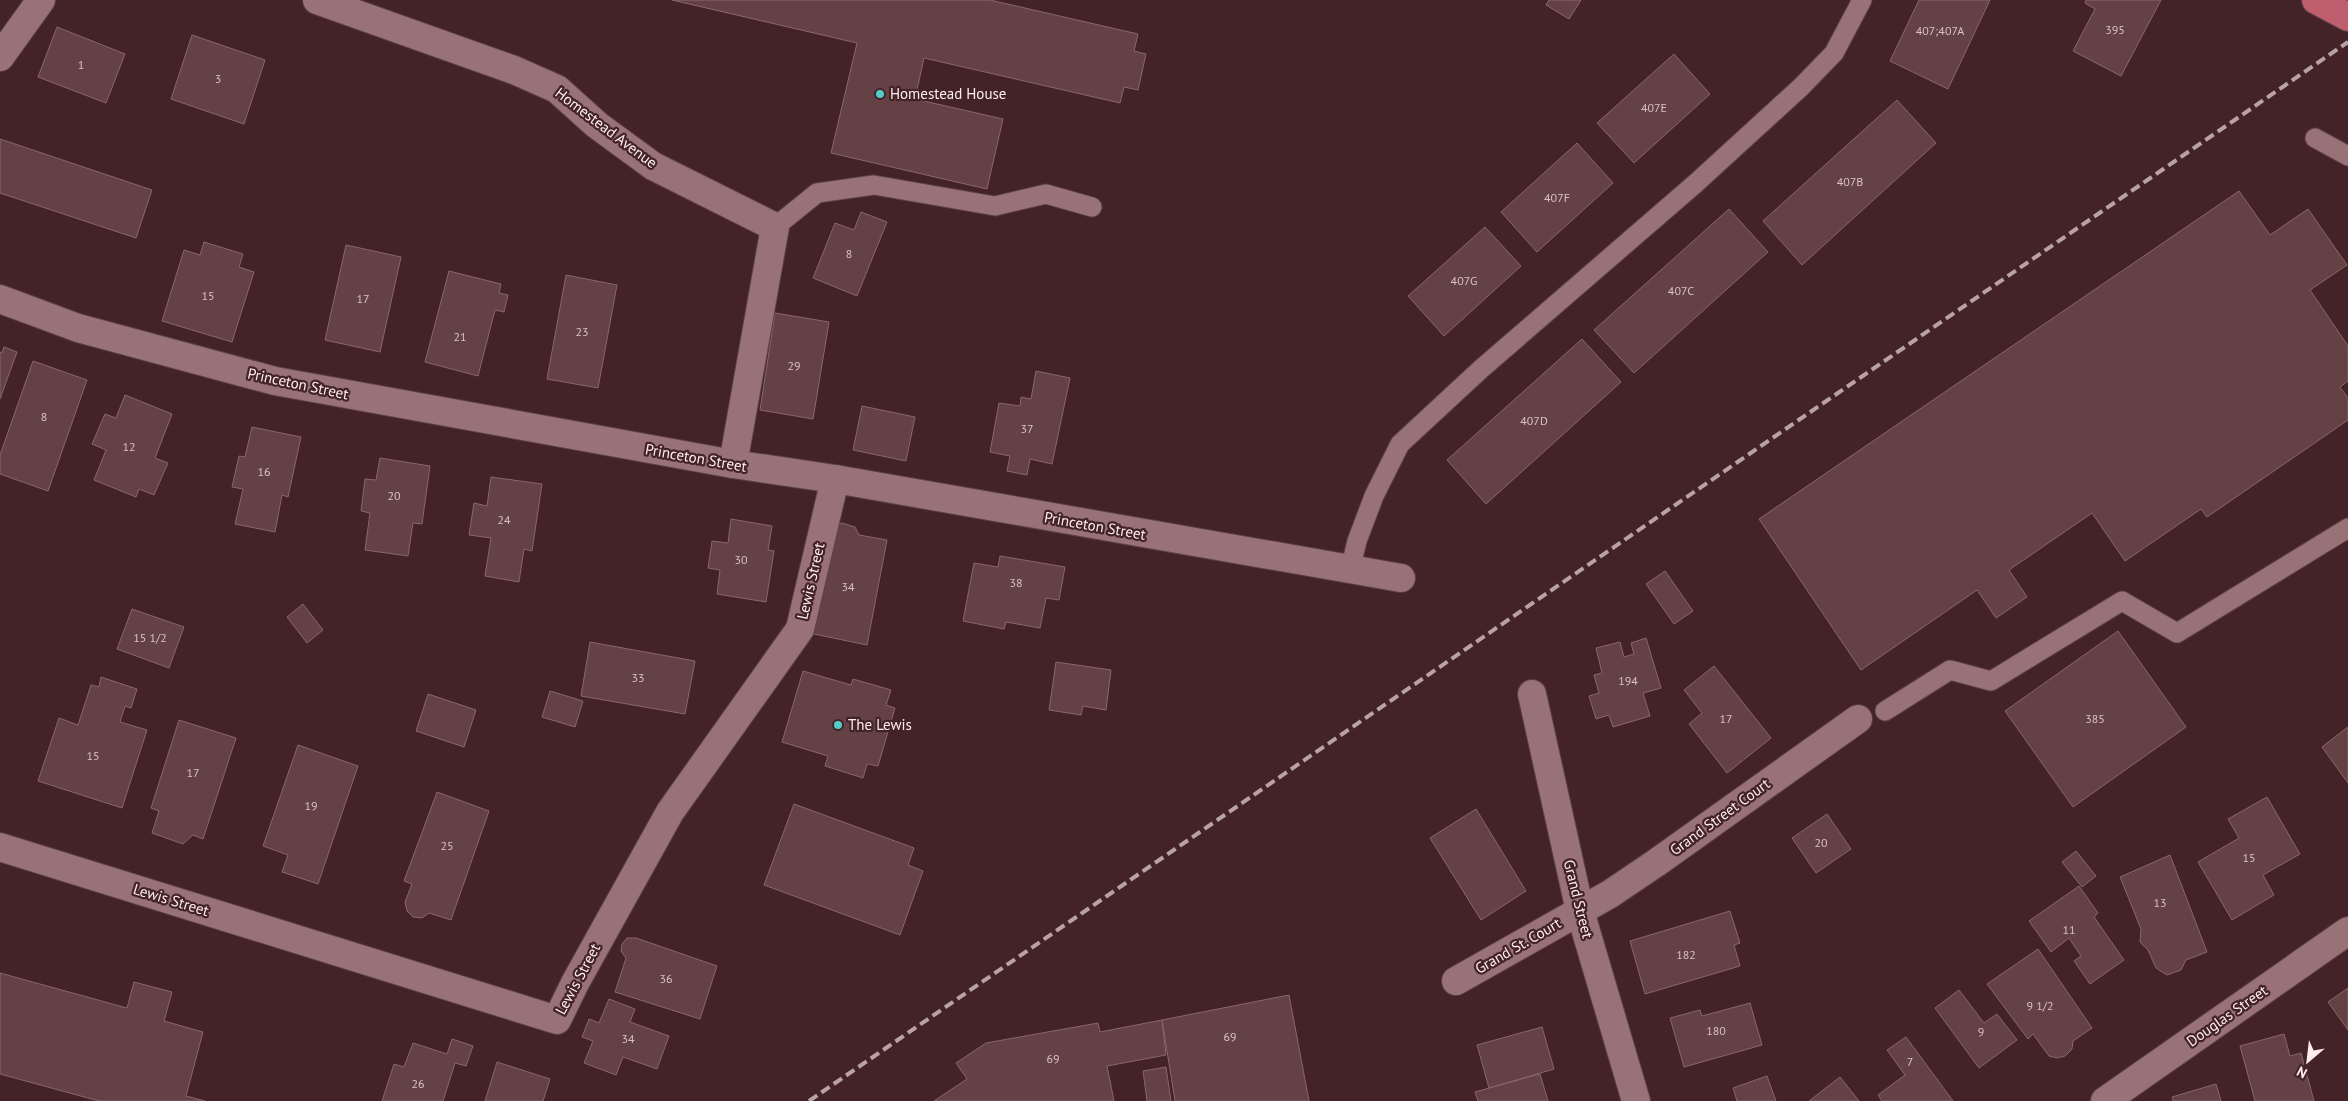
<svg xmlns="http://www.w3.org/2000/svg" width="2348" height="1101" font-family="'PT Sans',sans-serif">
	<rect width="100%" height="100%" fill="#432327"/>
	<g fill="#644145" stroke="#8b666a">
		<path d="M672 0H990L1138 34 1134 51 1146 54 1138 90 1124 87 1120 103 924 58 915 99 1003 119 987 189 831 153 857 43Z"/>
		<path d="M1549 0H1581L1569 19 1546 5Z"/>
		<path d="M1919 0H1990L1948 89 1890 61Z"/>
		<path d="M2086 0H2161L2121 76 2073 51 2095 9 2085 3Z"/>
		<path d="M57 27 125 54 106 103 38 77Z"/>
		<path d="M192 35 265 60 244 124 171 99Z"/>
		<path d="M1674 54 1710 94 1634 163 1597 123Z"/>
		<path d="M1897 100 1936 143 1802 265 1763 221Z"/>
		<path d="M0 139 152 190 136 238 0 193Z"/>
		<path d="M1577 143 1613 183 1537 252 1501 212Z"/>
		<path d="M2239 191 2270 235 2308 209 2347 265 2310 290 2348 346V381L2340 387 2348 398V420L2207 517 2201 509 2125 561 2092 513 2009 570 2027 597 1996 618 1977 590 1861 670 1759 519Z"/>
		<path d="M1729 209 1768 252 1634 373 1594 330Z"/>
		<path d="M861 212 887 222 857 296 813 278 835 223 854 230Z"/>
		<path d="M1485 227 1521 266 1444 336 1408 296Z"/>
		<path d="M204 242 243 254 239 267 254 272 232 342 162 321 184 250 200 255Z"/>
		<path d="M346 245 401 257 380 352 325 340Z"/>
		<path d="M449 271 501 284 499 293 508 295 504 312 495 310 478 376 425 362Z"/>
		<path d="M566 275 617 285 598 388 547 379Z"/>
		<path d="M775 313 829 322 813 419 760 410Z"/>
		<path d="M1582 339 1621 382 1486 504 1447 460Z"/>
		<path d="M4 347 17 352 0 399V352L2 353Z"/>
		<path d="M33 361 87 380 48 491 0 474V455Z"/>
		<path d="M1036 371 1070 378 1052 464 1030 459 1027 475 1007 471 1010 456 990 452 999 403 1020 406 1021 397 1031 399Z"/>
		<path d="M125 395 172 414 155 458 168 463 154 495 139 489 136 497 94 480 106 450 92 444 105 414 116 418Z"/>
		<path d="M862 406 915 417 906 461 853 450Z"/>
		<path d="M252 427 301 437 288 497 282 495 275 532 235 524 243 489 232 487 239 456 245 457Z"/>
		<path d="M380 458 430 466 422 524 413 523 408 556 365 550 370 513 361 511 365 479 376 480Z"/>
		<path d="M491 477 542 484 532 551 524 549 519 582 485 576 491 538 469 535 474 503 487 506Z"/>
		<path d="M731 519 772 526 768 550 774 551 766 602 717 594 720 570 708 568 712 541 728 543Z"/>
		<path d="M842 523 855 527 859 535 887 540 867 645 809 633 837 525Z"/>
		<path d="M1000 556 1065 567 1059 600 1046 598 1040 628 1006 622 1004 629 963 621 974 563 998 567Z"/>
		<path d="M1665 571 1693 611 1674 624 1646 584Z"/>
		<path d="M303 604 323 630 307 643 287 617Z"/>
		<path d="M132 609 184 627 169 668 117 649Z"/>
		<path d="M2118 631 2186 727 2073 807 2005 711Z"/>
		<path d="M1646 638 1661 688 1643 693 1650 716 1613 727 1609 715 1596 719 1589 696 1599 693 1594 675 1602 673 1596 648 1620 642 1624 657 1634 654 1631 643Z"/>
		<path d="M590 642 695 661 685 714 581 696Z"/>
		<path d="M1056 662 1111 670 1106 710 1083 706 1081 715 1049 710Z"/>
		<path d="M1714 666 1771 738 1727 773 1689 724 1702 713 1684 690Z"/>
		<path d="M803 671 851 685 853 679 891 690 886 705 895 708 878 766 867 764 863 778 825 766 828 756 782 742Z"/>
		<path d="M101 677 137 689 131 708 125 706 120 722 147 730 122 808 38 781 59 718 78 725 91 685 99 687Z"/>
		<path d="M550 691 583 701 575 727 542 717Z"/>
		<path d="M428 694 476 710 464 747 416 731Z"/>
		<path d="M179 720 236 738 203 839 193 835 183 844 152 833 159 811 151 808Z"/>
		<path d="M2348 727V783L2322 747Z"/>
		<path d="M298 745 358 766 318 884 282 872 288 855 263 846Z"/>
		<path d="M437 792 489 811 451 920 429 913 422 918 413 917 407 911 405 902 412 884 404 881Z"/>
		<path d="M2267 797 2300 854 2263 875 2274 895 2232 920 2198 862 2239 838 2228 819Z"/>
		<path d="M794 804 914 848 908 865 923 871 900 935 764 885Z"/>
		<path d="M1476 809 1526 891 1481 920 1430 838Z"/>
		<path d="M1827 814 1851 849 1816 873 1792 838Z"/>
		<path d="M2076 851 2096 876 2082 887 2062 862Z"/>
		<path d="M2170 855 2207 952 2186 960 2181 970 2167 975 2156 968 2148 950 2140 942 2141 929 2120 877Z"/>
		<path d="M2079 886 2098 913 2094 917 2124 960 2090 984 2074 961 2081 956 2069 938 2051 952 2029 921Z"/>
		<path d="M1730 911 1740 943 1734 945 1740 966 1645 994 1630 941Z"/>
		<path d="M627 938H636L717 966 700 1019 615 992 626 958 621 951 622 944Z"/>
		<path d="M2038 949 2092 1028 2073 1041 2072 1049 2065 1056 2057 1058 2049 1056 2033 1034 2028 1039 1987 984Z"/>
		<path d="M0 973 127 1008 134 982 172 992 164 1021 203 1032 186 1096 205 1101H99L0 1074Z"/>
		<path d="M2348 988V1030L2328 1002Z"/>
		<path d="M1959 990 1984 1023 1997 1014 2017 1040 1979 1068 1935 1008Z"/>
		<path d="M1289 995 1309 1101H1175L1162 1020Z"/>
		<path d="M609 999 635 1009 630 1022 669 1036 657 1069 623 1057 616 1075 584 1063 593 1041 582 1037 589 1019 599 1023Z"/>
		<path d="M1750 1003 1762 1045 1684 1067 1670 1018 1700 1010 1702 1016Z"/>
		<path d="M1162 1020 1166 1055 1107 1066 1114 1101H934L967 1079 956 1063 986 1043 1098 1023 1100 1032Z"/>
		<path d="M1542 1027 1554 1069 1489 1088 1477 1045Z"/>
		<path d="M2284 1034 2290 1056 2301 1053 2314 1101H2255L2240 1046Z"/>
		<path d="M1906 1037 1953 1101H1882L1878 1095 1905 1075 1887 1050Z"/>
		<path d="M452 1039 473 1046 466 1066 455 1063 443 1101H382L394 1064 404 1067 413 1043 447 1054Z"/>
		<path d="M497 1062 550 1079 543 1101H485Z"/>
		<path d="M1166 1067 1171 1101H1147L1143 1071Z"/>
		<path d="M1540 1074 1548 1101H1478L1475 1092Z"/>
		<path d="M1767 1076 1776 1101H1737L1733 1088Z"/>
		<path d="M1840 1077 1859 1101H1809Z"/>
		<path d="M2216 1084 2221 1101H2173L2172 1097Z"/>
	</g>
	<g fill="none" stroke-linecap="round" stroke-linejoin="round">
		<g stroke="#5c4145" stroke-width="21">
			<g id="service">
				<path d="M2315 138 2348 156"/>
				<path d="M775 227 817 193 874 185 995 206 1046 194 1092 207"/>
				<path d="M1350 570 1357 541 1374 496 1400 444 1481 369 1696 183 1801 87 1834 53 1862 0"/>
				<path d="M1885 711 1950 670 1991 681 2122 601 2177 633 2348 528"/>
			</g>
		</g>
		<g stroke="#5c4145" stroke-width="30">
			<g id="minor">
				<path d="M317 0 514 70 557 89 597 125 653 166 775 227 733 464"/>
				<path d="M0 57 41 0"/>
				<path d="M0 299 78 328 275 381 733 464 835 479 1401 578"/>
				<path d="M1532 694 1580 911 1636 1101"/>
				<path d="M0 847 557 1020 575 983 670 812 800 629 835 479"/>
				<path d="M1456 981 1610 894 1656 863 1858 719"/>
				<path d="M2105 1101 2348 931"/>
			</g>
		</g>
		<g stroke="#5c4145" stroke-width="30">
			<path id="primary" d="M2316 0 2348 17"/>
		</g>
		<use href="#service" stroke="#987276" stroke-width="19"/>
		<use href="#minor" stroke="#987276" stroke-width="28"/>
		<use href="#primary" stroke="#be5e6f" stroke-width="28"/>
		<path stroke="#b9a2a4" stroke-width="4" stroke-dasharray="10 5" stroke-linecap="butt" d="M809 1101 2348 42"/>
	</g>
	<g fill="#53cdc9" stroke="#432327" stroke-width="2">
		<circle cx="880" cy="94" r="5"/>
		<circle cx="838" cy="725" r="5"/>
	</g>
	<g text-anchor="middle" stroke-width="4.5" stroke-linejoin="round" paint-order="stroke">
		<g font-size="12" fill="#d8c2c4">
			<text x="2115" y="34">395</text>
			<text x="1940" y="35">407;407A</text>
			<text x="81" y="69">1</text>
			<text x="218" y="83">3</text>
			<text x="1654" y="112">407E</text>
			<text x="1850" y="186">407B</text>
			<text x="1557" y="202">407F</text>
			<text x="849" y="258">8</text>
			<text x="1464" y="285">407G</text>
			<text x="1681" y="295">407C</text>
			<text x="208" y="300">15</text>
			<text x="363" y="303">17</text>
			<text x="582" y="336">23</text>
			<text x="460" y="341">21</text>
			<text x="794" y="370">29</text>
			<text x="44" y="421">8</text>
			<text x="1534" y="425">407D</text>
			<text x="1027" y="433">37</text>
			<text x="129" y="451">12</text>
			<text x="264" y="476">16</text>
			<text x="394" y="500">20</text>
			<text x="504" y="524">24</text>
			<text x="741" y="564">30</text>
			<text x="1016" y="587">38</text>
			<text x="848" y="591">34</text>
			<text x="150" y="642">15 1/2</text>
			<text x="638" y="682">33</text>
			<text x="1628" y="685">194</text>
			<text x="1726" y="723">17</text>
			<text x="2095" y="723">385</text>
			<text x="93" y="760">15</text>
			<text x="193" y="777">17</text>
			<text x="311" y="810">19</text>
			<text x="1821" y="847">20</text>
			<text x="447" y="850">25</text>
			<text x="2249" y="862">15</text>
			<text x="2160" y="907">13</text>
			<text x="2069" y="934">11</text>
			<text x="1686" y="959">182</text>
			<text x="666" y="983">36</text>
			<text x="2040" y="1010">9 1/2</text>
			<text x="1716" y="1035">180</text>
			<text x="1981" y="1036">9</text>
			<text x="1230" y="1041">69</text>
			<text x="628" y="1043">34</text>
			<text x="1053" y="1063">69</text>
			<text x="1910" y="1066">7</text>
			<text x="418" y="1088">26</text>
		</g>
		<g font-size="15" fill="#ffedee" stroke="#432327" text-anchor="start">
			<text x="890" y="99">Homestead House</text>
			<text x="848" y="730">The Lewis</text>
		</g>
		<g font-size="15" fill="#ffedee" stroke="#432327">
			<text transform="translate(606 128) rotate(37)" y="5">Homestead Avenue</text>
			<text transform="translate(298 384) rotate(12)" y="5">Princeton Street</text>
			<text transform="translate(696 458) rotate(10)" y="5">Princeton Street</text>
			<text transform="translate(1095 526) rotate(10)" y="5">Princeton Street</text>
			<text transform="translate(811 581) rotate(-77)" y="5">Lewis Street</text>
			<text transform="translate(1720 817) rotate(-36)" y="5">Grand Street Court</text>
			<text transform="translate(1578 899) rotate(76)" y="5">Grand Street</text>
			<text transform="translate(171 900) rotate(17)" y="5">Lewis Street</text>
			<text transform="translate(1518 946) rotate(-30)" y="5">Grand St. Court</text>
			<text transform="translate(578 979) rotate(-62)" y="5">Lewis Street</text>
			<text transform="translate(2227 1016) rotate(-35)" y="5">Douglas Street</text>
		</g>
	</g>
	<g transform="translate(2308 1061) rotate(208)" stroke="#432327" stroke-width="4" paint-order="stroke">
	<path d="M0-4L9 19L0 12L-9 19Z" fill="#ffedee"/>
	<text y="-8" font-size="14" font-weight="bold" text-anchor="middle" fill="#ffedee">N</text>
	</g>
</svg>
